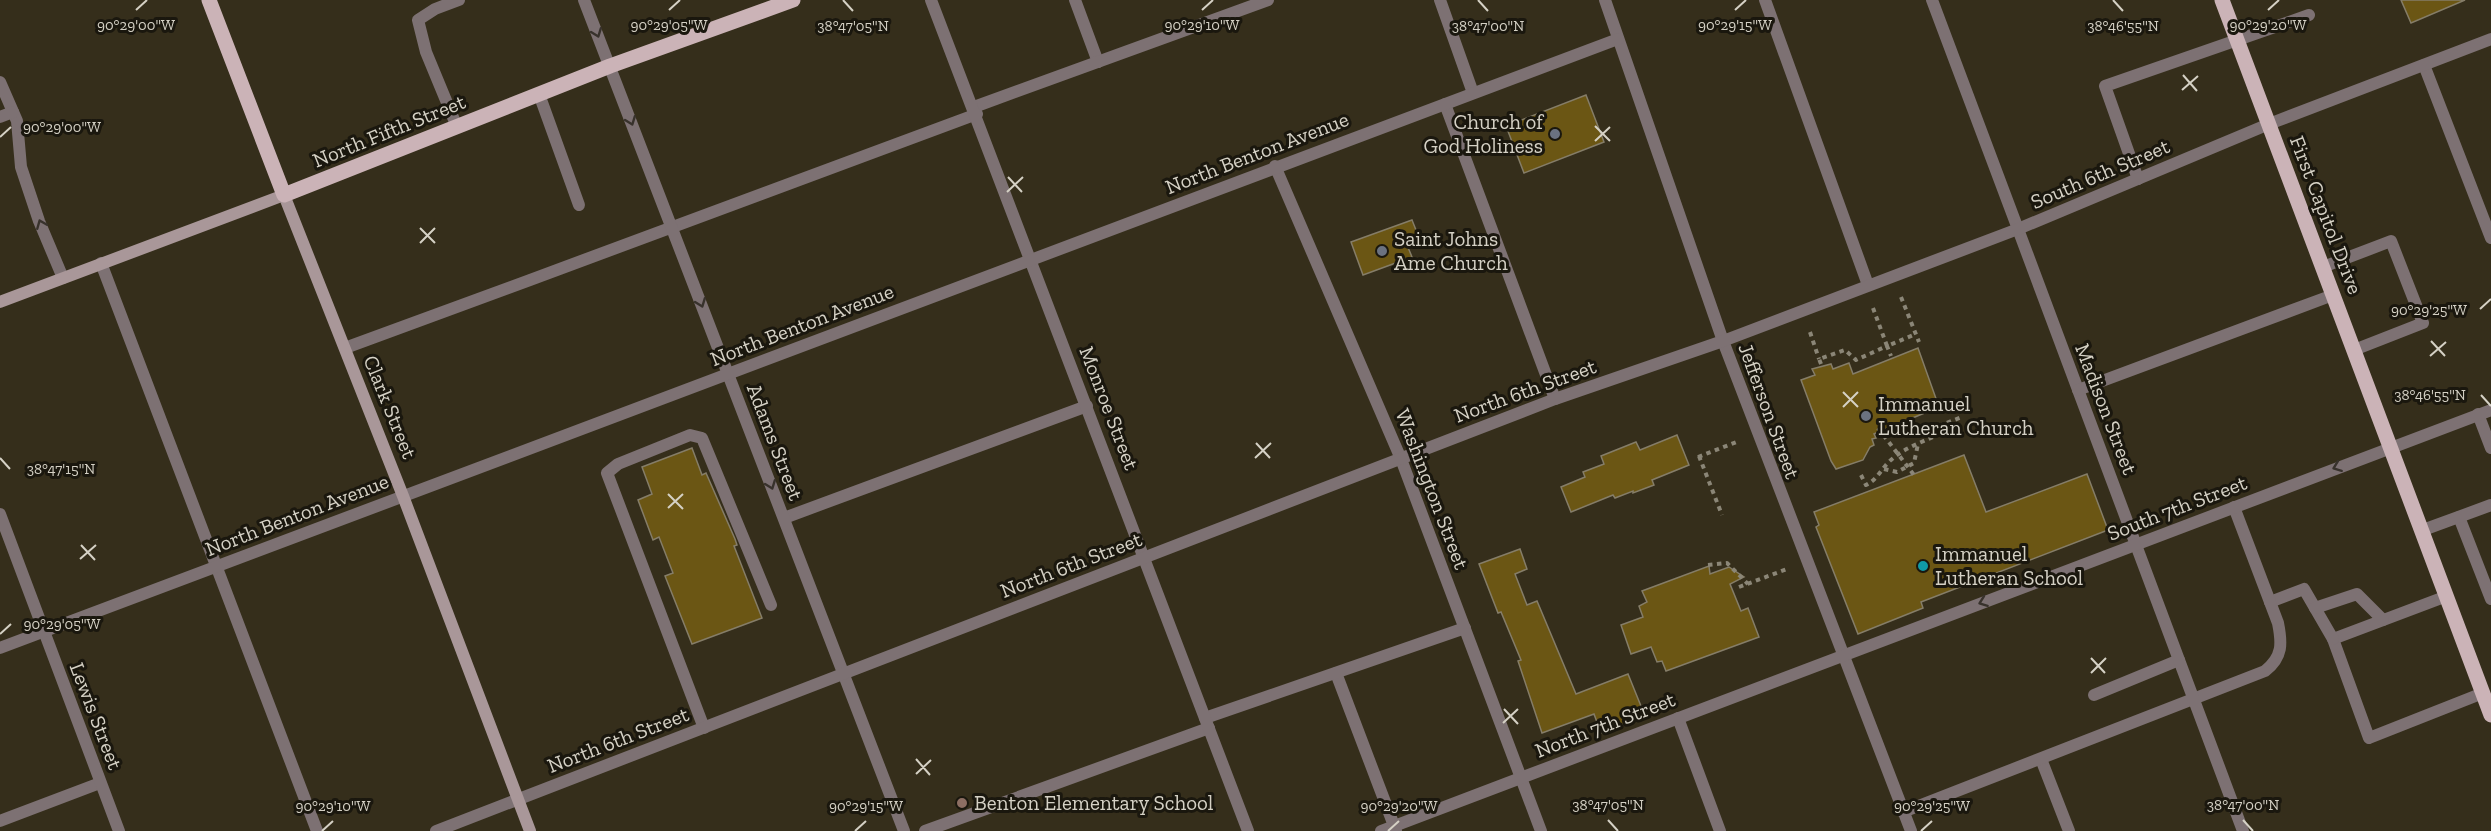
<svg xmlns="http://www.w3.org/2000/svg" width="2491" height="831" font-family="'Zilla Slab',serif">
	<rect width="100%" height="100%" fill="#352e1b"/>
	<g fill="#6b5614" stroke="#857d68" stroke-width="1.5">
		<path d="M2401 0H2465L2411 23Z"/>
		<path d="M1586 95 1604 142 1524 173 1506 126Z"/>
		<path d="M1412 220 1420 240 1407 245 1412 257 1363 275 1351 242Z"/>
		<path d="M1918 348 1939 407 1874 434 1876 438 1872 439 1874 445 1870 447 1863 460 1836 469 1831 461 1801 380 1815 375 1812 369 1831 364 1833 369 1849 363 1853 374Z"/>
		<path d="M1677 435 1689 465 1652 480 1654 485 1633 493V491L1615 498 1613 495 1571 512 1561 487 1585 477 1583 472 1604 464 1601 456 1636 442 1640 450Z"/>
		<path d="M692 448 702 475 706 473 735 539 737 545 734 546 762 618 692 644 665 576 673 573 659 537 653 540 638 500 652 494 642 467Z"/>
		<path d="M1964 455 1986 512 2087 474 2108 530 1921 602 1923 608 1858 634 1816 527 1819 525 1814 512Z"/>
		<path d="M1520 549 1527 569 1515 574 1527 605 1537 601 1576 694 1628 674 1645 716 1601 733 1594 714 1542 733 1518 661 1521 660 1501 612 1498 613 1479 564Z"/>
		<path d="M1709 566 1710 574 1729 567 1744 577 1730 584 1741 611 1748 608 1759 637 1666 671 1662 661 1657 662 1651 647 1631 654 1621 625 1643 617 1639 606 1647 602 1642 591Z"/>
	</g>
	<g fill="none" stroke-linecap="round" stroke-linejoin="round">
		<g stroke="#8b8677" stroke-width="4" stroke-dasharray="4.5 4.5" stroke-linecap="butt">
			<path d="M1901 297 1919 342"/>
			<path d="M1873 308 1887 346 1916 334"/>
			<path d="M1810 332 1819 359"/>
			<path d="M1821 364 1819 359 1845 350 1856 360 1887 346 1891 356"/>
			<path d="M1699 456 1722 515"/>
			<path d="M1698 457 1739 441"/>
			<path d="M1884 469 1897 472 1914 463 1918 444"/>
			<path d="M1861 475 1866 485C1876 480 1879 473 1886 465 1898 451 1917 444 1933 437L1936 427 1962 417"/>
			<path d="M1708 565 1727 563 1748 584"/>
			<path d="M1739 587 1787 569"/>
		</g>
		<g stroke="#7d7173" stroke-width="12">
			<path d="M1075 0 1098 62"/>
			<path d="M1440 0 1473 93"/>
			<path d="M1765 0 1868 285"/>
			<path d="M2424 65 2491 238"/>
			<path d="M0 82 17 121 21 167 39 221 63 278"/>
			<path d="M539 94 579 205"/>
			<path d="M1445 104 1555 399"/>
			<path d="M974 107 1268 0"/>
			<path d="M0 117 13 112"/>
			<path d="M457 127 426 52 418 20 435 9 459 0"/>
			<path d="M2138 179 2105 86 2309 15"/>
			<path d="M2018 229 2136 545"/>
			<path d="M101 263 317 831"/>
			<path d="M2323 267 2391 241 2423 323 2354 350"/>
			<path d="M345 348C556 271 766 192 977 114"/>
			<path d="M2078 390 2333 295"/>
			<path d="M2478 414 2491 448"/>
			<path d="M2459 517 2491 599"/>
			<path d="M784 518 1087 406"/>
			<path d="M2423 530 2491 505"/>
			<path d="M2447 596 2333 639 2369 738 2483 693"/>
			<path d="M2270 602 2304 589 2333 639"/>
			<path d="M2315 608 2357 594 2383 620"/>
			<path d="M1336 673 1396 831"/>
			<path d="M2094 695 2179 660"/>
			<path d="M1205 718 1465 628"/>
			<path d="M1678 718 1720 831"/>
			<path d="M704 728 607 473 618 464 690 435 702 438 771 605"/>
			<path d="M2041 759 2069 831"/>
			<path d="M1903 812 2265 671C2283 657 2282 643 2278 623L2234 507"/>
			<path d="M0 821 100 783"/>
			<path d="M925 831 1209 728"/>
		</g>
		<g stroke="#7d7173" stroke-width="12">
			<path d="M584 0 904 831"/>
			<path d="M931 0 1248 831"/>
			<path d="M1605 0 1723 341 1911 831"/>
			<path d="M1932 0 2018 229"/>
			<path d="M1275 166 1401 459 1541 831"/>
			<path d="M0 514 119 831"/>
			<path d="M2136 545 2243 831"/>
			<path d="M0 648 1618 39"/>
			<path d="M436 831 1555 399 1723 341 2018 229 2269 124 2491 39"/>
			<path d="M1381 831 2491 410"/>
		</g>
		<path stroke="#a99799" stroke-width="12" d="M0 302 284 195 403 496 530 831"/>
		<g stroke="#cbb3b7" stroke-width="15">
			<path d="M209 0 284 195 610 66 793 0"/>
			<path d="M2222 0 2491 715"/>
		</g>
		<path stroke="#8b8677" stroke-width="4" stroke-dasharray="4.5 4.5" stroke-linecap="butt" d="M1878 428 1914 475"/>
	</g>
	<defs><path id="oneway-chevron" d="M-2-3.5L2.5 0L-2 3.5" fill="none" stroke-width="1.6" stroke-linecap="round" stroke-linejoin="round" transform="scale(1.5)"/></defs>
	<g stroke="#38322c">
		<use href="#oneway-chevron" transform="translate(597 33) rotate(69)"/>
		<use href="#oneway-chevron" transform="translate(631 121) rotate(69)"/>
		<use href="#oneway-chevron" transform="translate(41 224) rotate(-112)"/>
		<use href="#oneway-chevron" transform="translate(701 303) rotate(69)"/>
		<use href="#oneway-chevron" transform="translate(2337 467) rotate(159)"/>
		<use href="#oneway-chevron" transform="translate(771 485) rotate(69)"/>
		<use href="#oneway-chevron" transform="translate(1983 602) rotate(160)"/>
	</g>
	<path fill="none" stroke="#d5d1c5" stroke-width="2" d="M843 0 853 11M1478 0 1488 11M2113 0 2123 11M136 10 147 0M669 10 680 0M1202 10 1213 0M1735 10 1746 0M2268 10 2279 0M2183 75 2197 91M2182 90 2198 76M1595 126 1610 141M0 137 11 127M1595 141 1610 127M1008 177 1022 192M1007 192 1023 177M420 228 435 243M420 243 435 228M2480 309 2491 299M2431 341 2445 356M2430 356 2446 342M1843 392 1858 407M2481 395 2491 406M1843 407 1858 392M1256 443 1270 458M0 458 10 469M1255 458 1271 443M668 494 683 509M668 508 683 494M81 545 95 560M80 559 96 545M0 634 11 624M2091 658 2105 673M2091 673 2106 658M1504 709 1518 724M1503 723 1518 709M916 759 930 775M916 774 931 760M1608 820 1618 831M2243 820 2253 831M322 831 333 821M855 831 866 821M1388 831 1399 821M1921 831 1932 821"/>
	<g fill="#6b7280" stroke="#1a170e" stroke-width="2">
		<circle cx="1555" cy="134" r="6"/>
		<circle cx="1382" cy="251" r="6"/>
		<circle cx="1866" cy="416" r="6"/>
	</g>
	<circle fill="#0f9aa8" stroke="#1a170e" stroke-width="2" cx="1923" cy="566" r="6"/>
	<circle fill="#8d6e63" stroke="#1a170e" stroke-width="2" cx="962" cy="803" r="6"/>
	<g text-anchor="middle" stroke-width="6" stroke-linejoin="round" paint-order="stroke">
		<g font-size="21" fill="#d5d1c5" stroke="#1a170e" text-anchor="start">
			<text x="1543" y="129" text-anchor="end">Church of<tspan x="1543" dy="24">God Holiness</tspan></text>
			<text x="1394" y="246">Saint Johns<tspan x="1394" dy="24">Ame Church</tspan></text>
			<text x="1878" y="411">Immanuel<tspan x="1878" dy="24">Lutheran Church</tspan></text>
			<text x="1935" y="561">Immanuel<tspan x="1935" dy="24">Lutheran School</tspan></text>
			<text x="974" y="810">Benton Elementary School</text>
		</g>
		<g font-size="21" fill="#d5d1c5" stroke="#1a170e">
			<text transform="translate(389 131) rotate(-22)" y="7">North Fifth Street</text>
			<text transform="translate(1257 153) rotate(-21)" y="7">North Benton Avenue</text>
			<text transform="translate(2100 174) rotate(-23)" y="7">South 6th Street</text>
			<text transform="translate(2326 215) rotate(69)" y="7">First Capitol Drive</text>
			<text transform="translate(802 325) rotate(-21)" y="7">North Benton Avenue</text>
			<text transform="translate(1525 391) rotate(-20)" y="7">North 6th Street</text>
			<text transform="translate(390 407) rotate(68)" y="7">Clark Street</text>
			<text transform="translate(1109 408) rotate(69)" y="7">Monroe Street</text>
			<text transform="translate(2106 409) rotate(69)" y="7">Madison Street</text>
			<text transform="translate(1769 411) rotate(70)" y="7">Jefferson Street</text>
			<text transform="translate(775 442) rotate(69)" y="7">Adams Street</text>
			<text transform="translate(1432 489) rotate(69)" y="7">Washington Street</text>
			<text transform="translate(2177 508) rotate(-21)" y="7">South 7th Street</text>
			<text transform="translate(297 515) rotate(-21)" y="7">North Benton Avenue</text>
			<text transform="translate(1071 565) rotate(-21)" y="7">North 6th Street</text>
			<text transform="translate(96 716) rotate(69)" y="7">Lewis Street</text>
			<text transform="translate(1605 725) rotate(-21)" y="7">North 7th Street</text>
			<text transform="translate(618 740) rotate(-21)" y="7">North 6th Street</text>
		</g>
	</g>
	<g font-size="15" text-anchor="middle" fill="#d5d1c5" stroke="#1a170e" stroke-width="6" stroke-linejoin="round" paint-order="stroke">
		<text x="136" y="30">90°29'00"W</text>
		<text x="669" y="30">90°29'05"W</text>
		<text x="1202" y="30">90°29'10"W</text>
		<text x="1735" y="30">90°29'15"W</text>
		<text x="2268" y="30">90°29'20"W</text>
		<text x="853" y="31">38°47'05"N</text>
		<text x="2123" y="31">38°46'55"N</text>
		<text x="1488" y="31">38°47'00"N</text>
		<text x="62" y="132">90°29'00"W</text>
		<text x="2429" y="315">90°29'25"W</text>
		<text x="2430" y="400">38°46'55"N</text>
		<text x="61" y="474">38°47'15"N</text>
		<text x="62" y="629">90°29'05"W</text>
		<text x="1608" y="810">38°47'05"N</text>
		<text x="2243" y="810">38°47'00"N</text>
		<text x="333" y="811">90°29'10"W</text>
		<text x="866" y="811">90°29'15"W</text>
		<text x="1399" y="811">90°29'20"W</text>
		<text x="1932" y="811">90°29'25"W</text>
	</g>
</svg>
